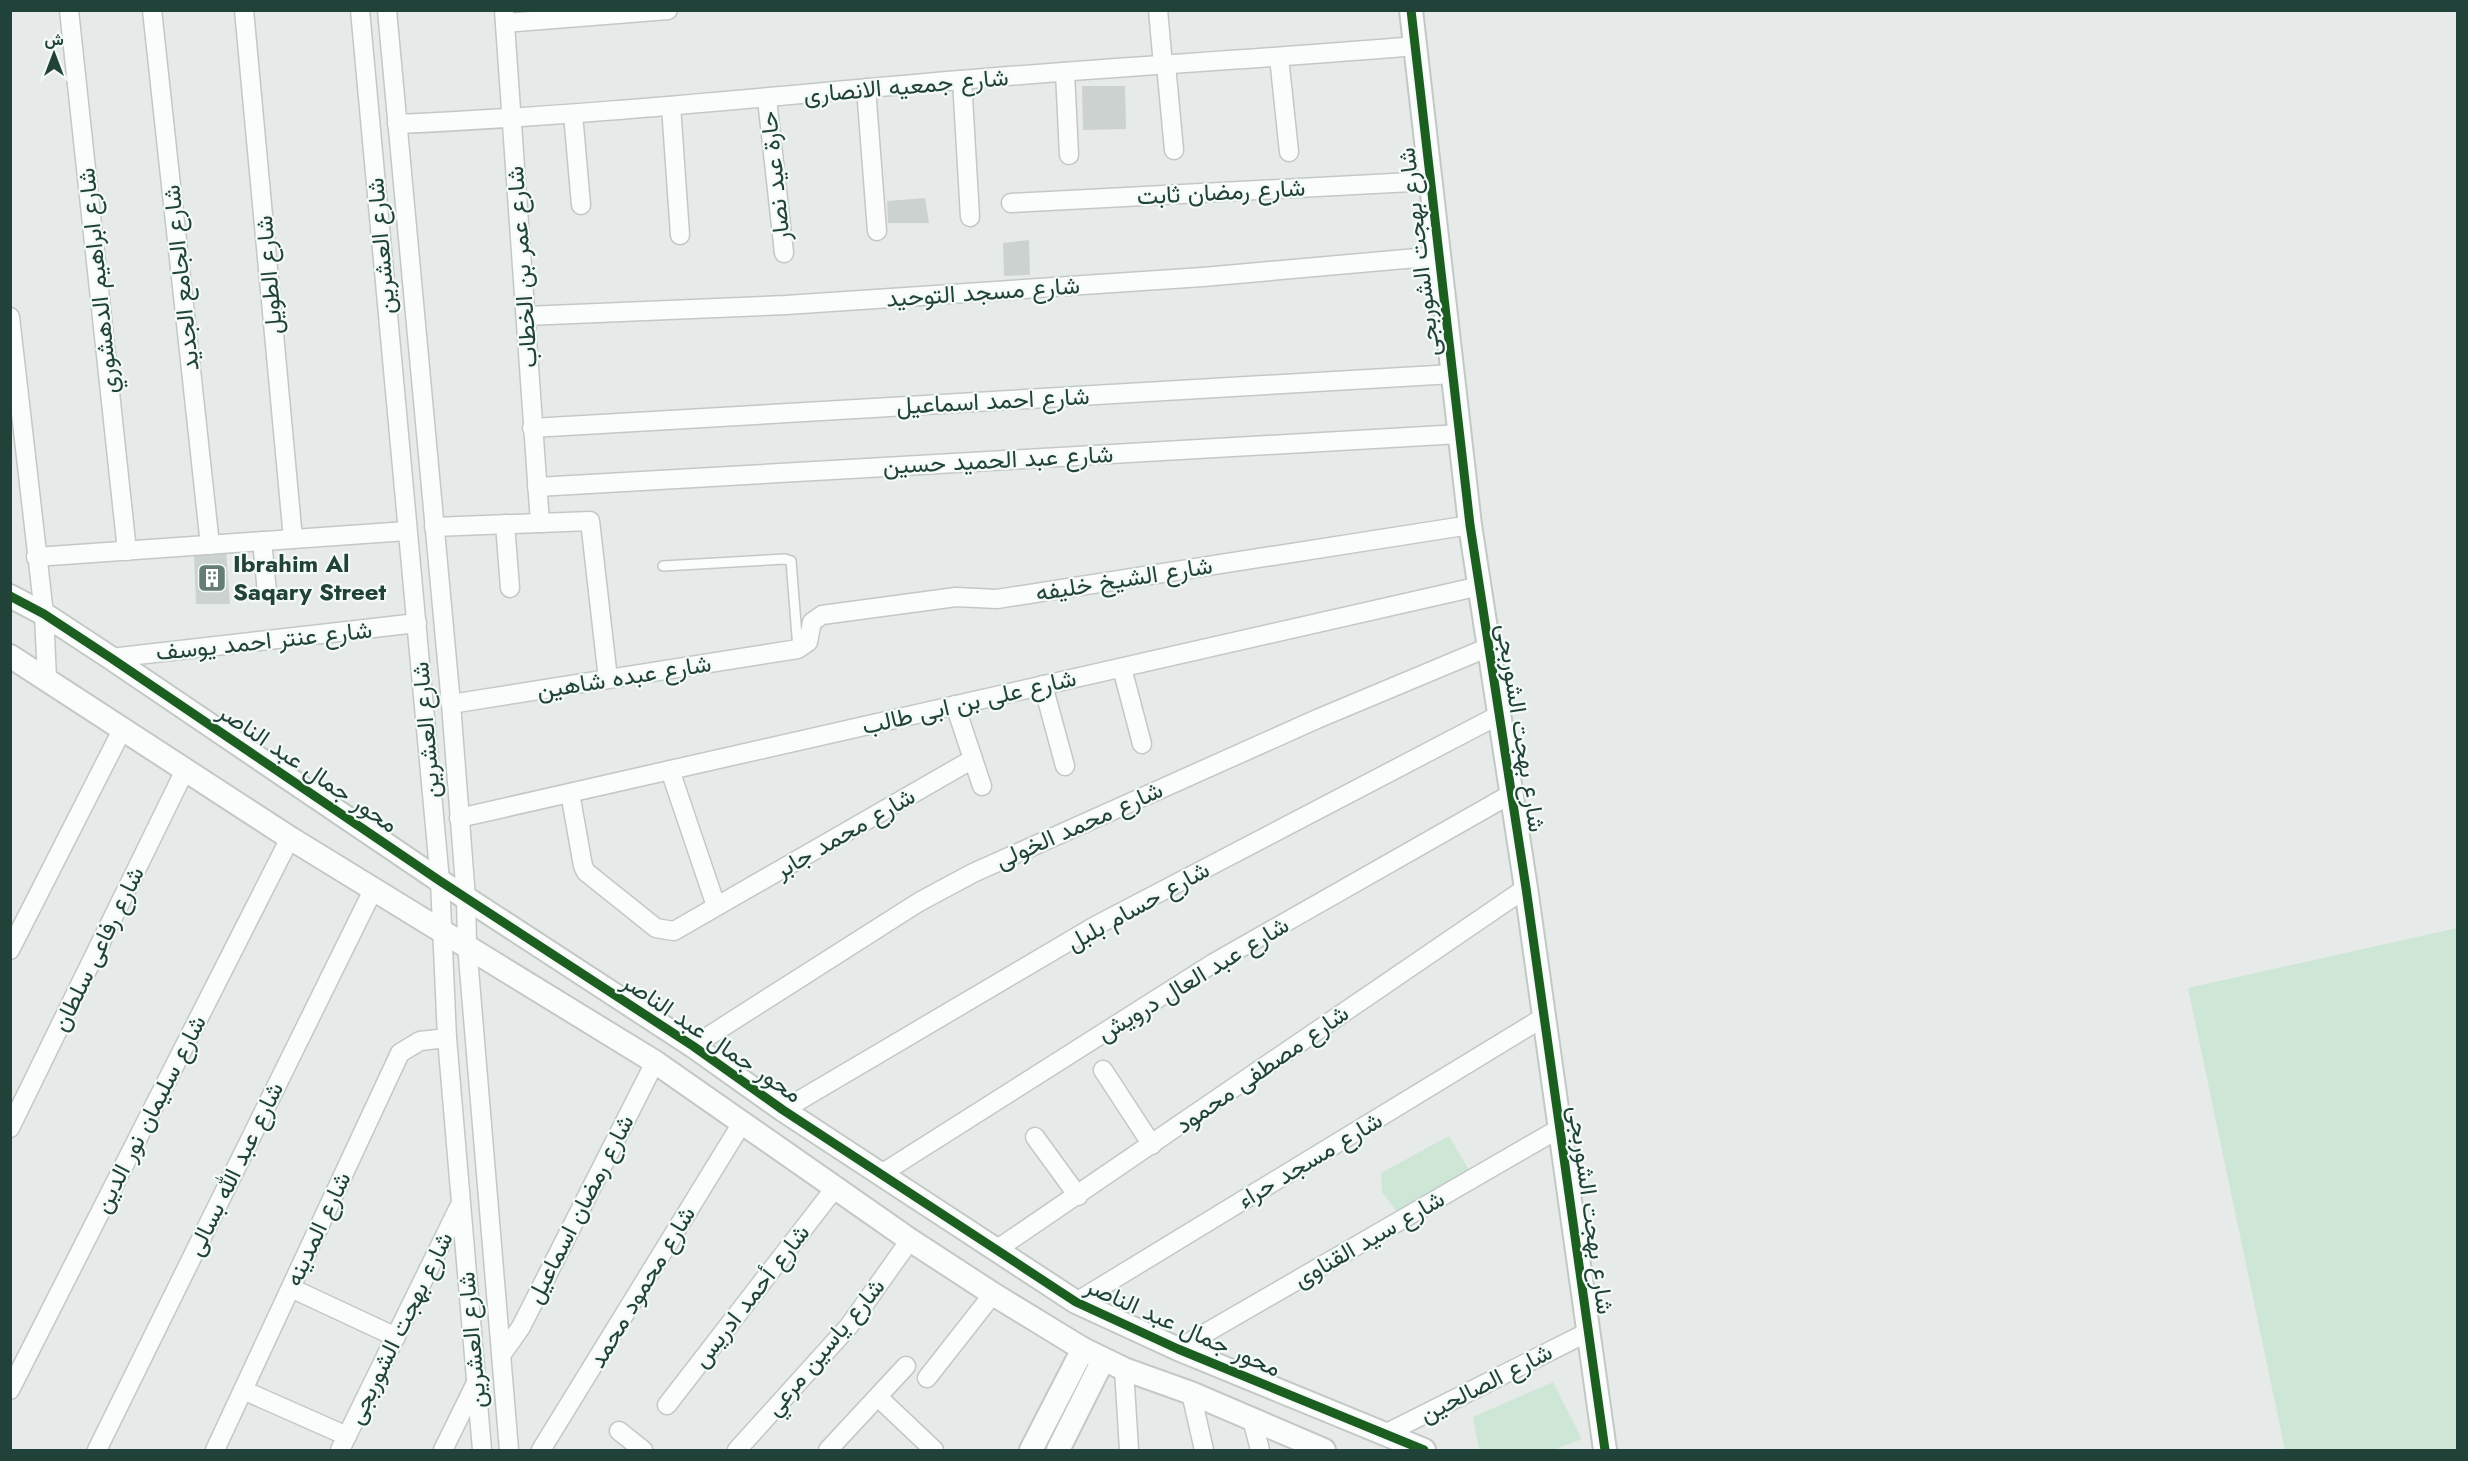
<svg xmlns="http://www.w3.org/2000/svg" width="2468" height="1461" font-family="Jost,Vazirmatn,sans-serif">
	<rect width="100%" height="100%" fill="#e6ebe9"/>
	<g fill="#cee6d5">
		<path d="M2457 928V1450H2285L2188 988Z"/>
		<path d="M1449 1136 1468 1169 1402 1219 1382 1192 1381 1173Z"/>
		<path d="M1553 1382 1582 1439 1553 1450H1479L1473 1417Z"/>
	</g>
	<g fill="#ccd2d0">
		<path d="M1082 86H1125L1126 129 1083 130Z"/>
		<path d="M925 198 929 223H888L887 201Z"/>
		<path d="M1029 240 1030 275 1004 276 1003 243Z"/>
		<path d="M226 551 230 604H196L194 552Z"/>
	</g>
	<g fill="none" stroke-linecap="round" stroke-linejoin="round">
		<g stroke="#c3c8c6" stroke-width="12">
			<path id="service" d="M663 566 785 559 791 561 798 649"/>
		</g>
		<g stroke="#c3c8c6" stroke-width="21">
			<g id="minor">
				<path d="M69 10 127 551"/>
				<path d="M152 10 210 545"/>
				<path d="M244 10 293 539"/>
				<path d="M360 10 440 881 447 1038 482 1450"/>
				<path d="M387 10 451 704 466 898 467 945 509 1450"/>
				<path d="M504 10 540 523"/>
				<path d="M1158 10 1163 65"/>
				<path d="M505 23 668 10"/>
				<path d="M1279 57 1289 152"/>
				<path d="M1166 65 1174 150"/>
				<path d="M1065 72 1069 155"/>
				<path d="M962 80 970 217"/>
				<path d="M866 88 877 231"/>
				<path d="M767 99 784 253"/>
				<path d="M671 106 680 235"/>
				<path d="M573 114 581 205"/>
				<path d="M397 124C585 116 772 96 960 80 1111 67 1263 59 1415 46"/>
				<path d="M1011 203 1431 181"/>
				<path d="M526 316 786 305 1203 277 1439 256"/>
				<path d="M10 317 44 614 47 679"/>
				<path d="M532 428 1453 374"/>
				<path d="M537 487 1460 434"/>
				<path d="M505 524 510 588"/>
				<path d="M434 527 590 521 608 679"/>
				<path d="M262 541 267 592"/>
				<path d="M36 557 407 531"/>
				<path d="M111 658 417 623"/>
				<path d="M1122 668 1142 744"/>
				<path d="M1043 685 1065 766"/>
				<path d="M451 704 798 649 808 642 812 622 822 615 956 597 997 599 1470 525"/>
				<path d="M955 705 982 786"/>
				<path d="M670 770 716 906"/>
				<path d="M570 793 583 866 586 872 656 928 674 931 973 759"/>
				<path d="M459 818 1480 586"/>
				<path d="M10 950 123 728"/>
				<path d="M693 1046 919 902 973 873 1317 719 1489 647"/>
				<path d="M1103 1070 1152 1145"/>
				<path d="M783 1110 1095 926 1499 715"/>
				<path d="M10 1128 185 770"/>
				<path d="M1035 1137 1078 1196"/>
				<path d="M881 1174 1212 964 1511 794"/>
				<path d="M996 1250 1526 888"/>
				<path d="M291 1288 396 1337"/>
				<path d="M1076 1302 1544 1017"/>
				<path d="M1178 1349 1560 1128"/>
				<path d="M502 1354 521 1327 655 1062"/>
				<path d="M1124 1369 1129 1450"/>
				<path d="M927 1378 993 1294"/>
				<path d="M10 1390 290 838"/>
				<path d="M243 1390 347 1436"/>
				<path d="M1191 1393 1204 1450"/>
				<path d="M878 1397 934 1450"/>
				<path d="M667 1405 835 1188"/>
				<path d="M1252 1419 1260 1450"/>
				<path d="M619 1431 643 1450"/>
				<path d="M1385 1434 1588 1332"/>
				<path d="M97 1450 374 888"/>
				<path d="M215 1450 400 1053 420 1041 447 1038"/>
				<path d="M340 1450 459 1207"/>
				<path d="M443 1450 475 1385"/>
				<path d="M541 1450 742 1123"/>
				<path d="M737 1450 849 1326 910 1240"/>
				<path d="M828 1450 906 1366"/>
			</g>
		</g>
		<g stroke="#c3c8c6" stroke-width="26">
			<g id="tertiary">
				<path d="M1411 10 1470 525 1526 888 1605 1450"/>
				<path d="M10 596 44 614 111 658 440 881 693 1046 783 1110 1076 1302 1178 1349 1424 1450"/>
				<path d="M10 656 290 838 655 1062 910 1240 993 1294 1083 1349 1124 1369 1191 1393 1324 1450"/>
				<path d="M1031 1450 1083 1349"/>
				<path d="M1058 1450 1103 1360"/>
			</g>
		</g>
		<use href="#service" stroke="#fbfcfc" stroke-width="9"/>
		<use href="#minor" stroke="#fbfcfc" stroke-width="18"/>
		<use href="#tertiary" stroke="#fbfcfc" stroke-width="22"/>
		<g stroke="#f4faf7" stroke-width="13">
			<g id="cycleway">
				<path d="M1411 10 1470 525 1526 888 1605 1450"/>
				<path d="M10 596 44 614 111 658 440 881 693 1046 783 1110 1076 1302 1178 1349 1424 1450"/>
			</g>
		</g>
		<use href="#cycleway" stroke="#1b5e20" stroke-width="9"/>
	</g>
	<defs>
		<g id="building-square" transform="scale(1.5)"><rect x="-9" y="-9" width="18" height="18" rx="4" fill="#667d77" stroke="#f4faf7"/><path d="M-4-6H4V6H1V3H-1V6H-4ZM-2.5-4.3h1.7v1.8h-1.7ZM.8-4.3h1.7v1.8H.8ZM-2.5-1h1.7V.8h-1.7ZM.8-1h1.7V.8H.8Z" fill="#fff"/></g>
	</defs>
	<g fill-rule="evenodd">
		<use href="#building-square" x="212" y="578"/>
	</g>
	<g text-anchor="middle" stroke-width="4.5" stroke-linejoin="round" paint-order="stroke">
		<g font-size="24" fill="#214239" stroke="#f4faf7">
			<text transform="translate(906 86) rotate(-5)" y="8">شارع جمعيه الانصارى</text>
			<text transform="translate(775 176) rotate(-96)" y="8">حارة عيد نصار</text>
			<text transform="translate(1221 192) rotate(-3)" y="8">شارع رمضان ثابت</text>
			<text transform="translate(381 246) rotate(-95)" y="8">شارع العشرين</text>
			<text transform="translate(1419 252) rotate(-97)" y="8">شارع بهجت الشوربجى</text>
			<text transform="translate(522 267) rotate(-94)" y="8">شارع عمر بن الخطاب</text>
			<text transform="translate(269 275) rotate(-95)" y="8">شارع الطويل</text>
			<text transform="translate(181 278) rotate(-96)" y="8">شارع الجامع الجديد</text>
			<text transform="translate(98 281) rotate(-96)" y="8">شارع ابراهيم الدهشوري</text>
			<text transform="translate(983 292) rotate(-4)" y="8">شارع مسجد التوحيد</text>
			<text transform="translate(993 401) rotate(-3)" y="8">شارع احمد اسماعيل</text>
			<text transform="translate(998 460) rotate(-3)" y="8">شارع عبد الحميد حسين</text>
			<text transform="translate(1124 579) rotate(-9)" y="8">شارع الشيخ خليفه</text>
			<text transform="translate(264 641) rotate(-6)" y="8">شارع عنتر احمد يوسف</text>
			<text transform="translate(624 677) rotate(-9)" y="8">شارع عبده شاهين</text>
			<text transform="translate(969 702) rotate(-13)" y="8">شارع على بن ابى طالب</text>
			<text transform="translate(1521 728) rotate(81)" y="8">شارع بهجت الشوربجى</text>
			<text transform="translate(426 730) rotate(-95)" y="8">شارع العشرين</text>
			<text transform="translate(308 768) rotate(34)" y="8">محور جمال عبد الناصر</text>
			<text transform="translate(1079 825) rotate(-24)" y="8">شارع محمد الخولى</text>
			<text transform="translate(845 833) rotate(-30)" y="8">شارع محمد جابر</text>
			<text transform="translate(1138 906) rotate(-29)" y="8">شارع حسام بلبل</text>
			<text transform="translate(98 949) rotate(-64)" y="8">شارع رفاعى سلطان</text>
			<text transform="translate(1193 979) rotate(-31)" y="8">شارع عبد العال درويش</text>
			<text transform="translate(712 1038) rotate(34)" y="8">محور جمال عبد الناصر</text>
			<text transform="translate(1262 1069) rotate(-35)" y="8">شارع مصطفى محمود</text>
			<text transform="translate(150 1114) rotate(-63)" y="8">شارع سليمان نور الدين</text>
			<text transform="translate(1310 1160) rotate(-31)" y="8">شارع مسجد حراء</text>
			<text transform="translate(235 1169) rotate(-64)" y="8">شارع عبد الله بسالى</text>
			<text transform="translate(580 1209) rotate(-63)" y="8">شارع رمضان اسماعيل</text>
			<text transform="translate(1591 1210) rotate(82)" y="8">شارع بهجت الشوربجى</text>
			<text transform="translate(318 1229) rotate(-65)" y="8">شارع المدينه</text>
			<text transform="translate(1369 1239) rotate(-30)" y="8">شارع سيد القناوى</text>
			<text transform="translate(642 1287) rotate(-59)" y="8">شارع محمود محمد</text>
			<text transform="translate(751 1296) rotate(-52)" y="8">شارع أحمد ادريس</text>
			<text transform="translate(1183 1327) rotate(24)" y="8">محور جمال عبد الناصر</text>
			<text transform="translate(400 1328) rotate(-64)" y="8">شارع بهجت الشوربجى</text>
			<text transform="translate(472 1340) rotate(-95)" y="8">شارع العشرين</text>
			<text transform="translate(825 1347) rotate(-50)" y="8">شارع ياسين مرعي</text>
			<text transform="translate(1486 1383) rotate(-27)" y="8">شارع الصالحين</text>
		</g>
		<g font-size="24" font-weight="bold" fill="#214239" stroke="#f4faf7" text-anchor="start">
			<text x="233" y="572">Ibrahim Al<tspan x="233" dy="28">Saqary Street</tspan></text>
		</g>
	</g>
	<rect width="2468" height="1461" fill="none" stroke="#214239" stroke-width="24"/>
	<g transform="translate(54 54)" stroke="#f4faf7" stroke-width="4.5" paint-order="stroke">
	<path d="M0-4.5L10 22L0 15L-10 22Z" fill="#214239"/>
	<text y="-9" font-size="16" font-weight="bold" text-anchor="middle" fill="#214239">ش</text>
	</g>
</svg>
